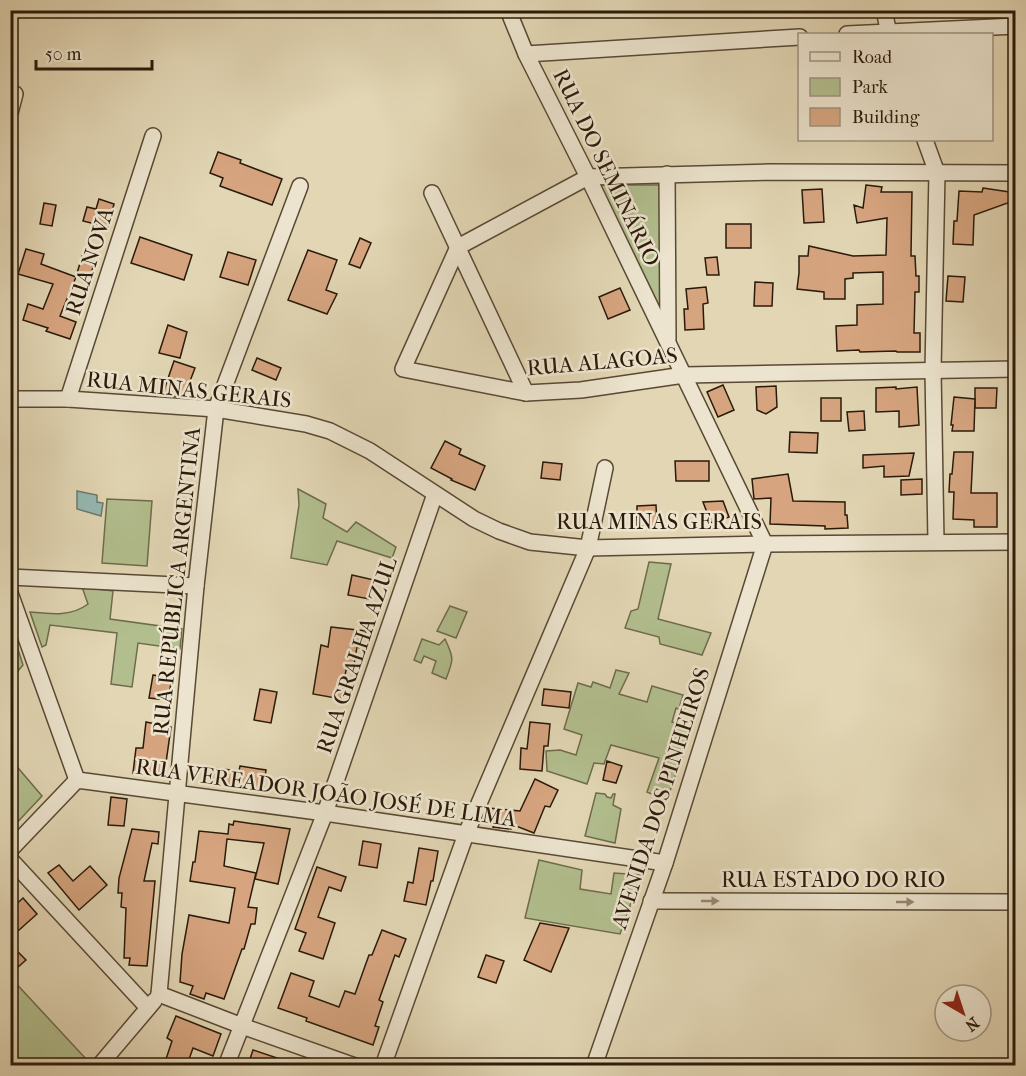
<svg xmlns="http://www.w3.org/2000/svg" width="1026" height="1076" font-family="'IM FELL French Canon',serif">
	<rect width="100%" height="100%" fill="#e2d6b4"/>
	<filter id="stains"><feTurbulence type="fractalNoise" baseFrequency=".00333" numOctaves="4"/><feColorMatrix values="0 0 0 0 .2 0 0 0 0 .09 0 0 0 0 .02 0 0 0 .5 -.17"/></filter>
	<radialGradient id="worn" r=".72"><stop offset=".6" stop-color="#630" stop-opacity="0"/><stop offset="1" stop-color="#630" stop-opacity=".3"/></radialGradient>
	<g fill="#b2be8e" stroke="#6e6c4c" stroke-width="1.5">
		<path d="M596 185H660L662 322Z"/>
		<path d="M298 489 326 504 323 518 347 532 356 522 396 547 392 558 337 541 327 565 291 558 299 505Z"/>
		<path d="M107 499 152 501 147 566 102 563Z"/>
		<path d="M649 562 671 564 658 619 711 633 702 655 660 644 659 637 625 628 631 611 638 609Z"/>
		<path d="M82 587 113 591 110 619 182 629 180 649 138 643 132 687 111 684 117 633 50 625 46 645 42 647 30 612C50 614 71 617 88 604Z"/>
		<path d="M450 606 467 612 456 638 437 631Z"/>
		<path d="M10 624 23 665 11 679H10Z"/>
		<path d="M422 639 439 645 445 639C454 658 454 659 446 679L432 673 436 661 424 656 421 663 414 660Z"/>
		<path d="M616 670 629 673 619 694 647 702 652 686 683 695 680 705 685 707 684 711 676 708 672 722 691 728 667 800 647 792 659 758 611 745 604 764 594 763 587 784 547 771 546 751 560 750 576 755 582 735 564 729 578 683 591 687 593 682 610 688Z"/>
		<path d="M13 762 42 796 11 829 10 764Z"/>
		<path d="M596 793 605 794 607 797 611 798 613 794H615L613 805 621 809 615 843 585 836Z"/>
		<path d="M539 860 582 870 580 889 611 894 614 873 641 875 620 934 525 918Z"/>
		<path d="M11 978 87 1060 83 1065H11Z"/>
	</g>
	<path fill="#95b8b3" stroke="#6b796f" stroke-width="1.5" d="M77 491 97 495V502L103 503 101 516 77 509Z"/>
	<g fill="#d6a580" stroke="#2b1a0a" stroke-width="1.5">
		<path d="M218 152 241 160 240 163 282 179 272 205 220 186 223 178 210 173Z"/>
		<path d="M866 185 882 187 881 192H912L911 256H915L916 276H919V292H915L914 333H920V352H897L896 351 860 352 859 350 837 351 836 326 857 325V305L883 304V272L853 273V278L845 279V299H824V292L797 289 799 273V256H808L809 246 853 256 886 255 887 218 857 223 854 205 863 208Z"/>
		<path d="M983 188 1016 193V200L974 215 973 245 953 244 954 221H957L959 191 982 192Z"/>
		<path d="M822 189 824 222 804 223 802 190Z"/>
		<path d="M99 199 114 204 108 227 83 221 87 207 96 209Z"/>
		<path d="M44 203 56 205 52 226 40 224Z"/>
		<rect x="726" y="224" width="25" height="24"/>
		<path d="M140 237 192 255 184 280 131 263Z"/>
		<path d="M360 238 371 243 360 268 349 264Z"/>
		<path d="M26 249 44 254 41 264 76 277 60 316 76 322 70 339 46 331 48 328 23 320 28 304 43 309 53 284 18 274Z"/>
		<path d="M84 250 97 254 90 277 77 273Z"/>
		<path d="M308 250 337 260 326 290 337 294 327 314 288 300Z"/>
		<path d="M228 252 256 260 248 285 220 277Z"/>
		<path d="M717 257 719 275H707L705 258Z"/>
		<path d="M948 276 965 277 963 302 946 301Z"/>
		<path d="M755 282 773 283 772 306H754Z"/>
		<path d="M706 287 708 303 703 304 704 329 685 330 684 309H688L686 289Z"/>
		<path d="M620 288 630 310 608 319 599 297Z"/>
		<path d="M168 325 187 332 180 358 159 353Z"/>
		<path d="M257 358 281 368 276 380 252 370Z"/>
		<path d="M174 361 195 368 184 397 173 396 163 393Z"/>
		<path d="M723 385 734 410 718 417 707 392Z"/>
		<path d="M776 386 777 407 766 414 757 410 756 387Z"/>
		<path d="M896 387V389L917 387 919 425 899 427V411L876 412V388Z"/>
		<path d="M975 388H997L996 408H975Z"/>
		<path d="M954 397 975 399 974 431H952L953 425H951Z"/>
		<rect x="821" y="398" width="20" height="23"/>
		<path d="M864 411 865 430 849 431 847 412Z"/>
		<path d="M790 432 818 433 817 453 789 452Z"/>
		<path d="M445 441 461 449 459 454 485 466 475 490 451 480 452 479 431 468Z"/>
		<path d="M954 452H973L971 493H997V527H974V520L953 519 954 492H949L950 474H952Z"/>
		<path d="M914 453 909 476 884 477V466L863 468V455Z"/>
		<path d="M675 461H709V481H676Z"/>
		<path d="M543 462 562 464 560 480 541 478Z"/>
		<path d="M788 474 793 501 845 502V515H847L848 528 825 529V526L770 524 771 498 754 499 752 479Z"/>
		<path d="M922 479V494L901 495V480Z"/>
		<path d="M723 501 729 517 711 523 703 502Z"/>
		<path d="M656 505 657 525 637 526V506Z"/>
		<path d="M352 575 374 580 369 599 348 595Z"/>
		<path d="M331 627 366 631 361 648 357 647 353 671 346 670 341 699 313 694 321 645 328 647Z"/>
		<path d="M153 675 172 678 168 700 149 698Z"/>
		<path d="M260 689 277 692 271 723 254 720Z"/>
		<path d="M544 689 571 692 569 708 542 705Z"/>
		<path d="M146 722 171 727 164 777 133 773 136 748H143Z"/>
		<path d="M530 722 550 724 548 746H544L542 771 520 769 521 748 527 749Z"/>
		<path d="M607 761 622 766 616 783 603 780Z"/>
		<path d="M240 766 266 770 263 791 237 788V785L204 781 206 767 239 771Z"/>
		<path d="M535 779 558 790 550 807 545 806 534 833 511 824V829L493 827 495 817 485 813 488 808 520 811Z"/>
		<path d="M111 797 127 799 124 826 108 825Z"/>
		<path d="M234 821 290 829 278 884 255 879 264 843 227 839 224 866 256 873 248 907 257 908 255 924H251L244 949H242L224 999 206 993 204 999 190 994 193 986 180 982 182 954 189 915 229 923 235 888 190 881 193 862H195L199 831 228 834 229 824 233 825Z"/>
		<path d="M132 829 159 832 158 844 152 843 144 881H155L147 966 129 965 130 958H124L126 908 121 907 122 893H118L119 878Z"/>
		<path d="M363 841 381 844 377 868 359 865Z"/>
		<path d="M419 848 438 851 433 881H431L426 905 404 901 408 882 413 883Z"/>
		<path d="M59 865 73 881 90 866 107 885 79 910 48 873Z"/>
		<path d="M317 867 346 877 341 891 329 887 318 917 335 923 323 959 299 951 306 933 295 929Z"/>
		<path d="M23 898 37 914 10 938V910Z"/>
		<path d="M540 923 569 928 551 972 524 960Z"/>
		<path d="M382 930 406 939 399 957 395 955 379 1000 383 1002 375 1026 379 1027 373 1045 306 1021 307 1018 278 1008 291 973 314 981 309 996 339 1007 345 991 355 994 369 955H372Z"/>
		<path d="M10 944 26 960 10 974Z"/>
		<path d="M486 955 504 961 496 983 478 977Z"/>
		<path d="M176 1016 221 1034 213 1056 193 1048 187 1065H164L172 1041 167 1038Z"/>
		<path d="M253 1050 292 1063V1065H248Z"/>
	</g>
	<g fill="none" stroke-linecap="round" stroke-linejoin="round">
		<g stroke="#594934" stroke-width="18">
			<g id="minor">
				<path d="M508 10 526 54 588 177 765 544"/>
				<path d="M884 10 889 34"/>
				<path d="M847 34 1016 26"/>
				<path d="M526 54 800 37"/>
				<path d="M10 113 15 94"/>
				<path d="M925 140 937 173 933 370 936 542"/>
				<path d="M1016 173 769 172 588 177 458 247 403 369 526 393 581 390 684 375 1016 369"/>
				<path d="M667 174 668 339"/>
				<path d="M432 193 526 393"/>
				<path d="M10 399H68L216 409 306 424 330 431 370 451 474 519 499 531 530 542 588 548 765 544 1016 542"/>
				<path d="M68 399 153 136"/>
				<path d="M10 577 196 586"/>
				<path d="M10 593 77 780"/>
				<path d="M10 850 77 780 325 813 665 863"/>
				<path d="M10 859 148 1008"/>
				<path d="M651 901 1016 902"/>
				<path d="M159 994 196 586 216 409 300 186"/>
				<path d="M159 994 242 1026 355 1066"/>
				<path d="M99 1066 154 1001"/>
				<path d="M226 1066 325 813 435 494"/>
				<path d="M383 1066 466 834 588 548 605 468"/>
				<path d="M594 1066 665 863 765 544"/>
			</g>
		</g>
		<use href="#minor" stroke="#ece4ce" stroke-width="15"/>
	</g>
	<defs><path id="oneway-solid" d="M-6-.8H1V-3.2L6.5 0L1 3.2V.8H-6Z" transform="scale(1.5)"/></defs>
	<g fill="#958976">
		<use href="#oneway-solid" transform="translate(710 901)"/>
		<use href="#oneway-solid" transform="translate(905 902)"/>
	</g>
	<g text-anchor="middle" stroke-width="5" stroke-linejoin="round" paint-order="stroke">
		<g font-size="22" fill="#2b1a0a" stroke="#ece4ce">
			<text transform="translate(607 167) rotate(64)" y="8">RUA DO SEMINÁRIO</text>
			<text transform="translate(89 261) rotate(-72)" y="8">RUA NOVA</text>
			<text transform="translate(602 361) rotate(-5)" y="8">RUA ALAGOAS</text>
			<text transform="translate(189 389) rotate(6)" y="8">RUA MINAS GERAIS</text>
			<text x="659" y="529">RUA MINAS GERAIS</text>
			<text transform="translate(176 581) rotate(-84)" y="8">RUA REPÚBLICA ARGENTINA</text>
			<text transform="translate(356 655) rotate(-71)" y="8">RUA GRALHA AZUL</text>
			<text transform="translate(326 792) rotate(8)" y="8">RUA VEREADOR JOÃO JOSÉ DE LIMA</text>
			<text transform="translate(660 798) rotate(-72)" y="8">AVENIDA DOS PINHEIROS</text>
			<text x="833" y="887">RUA ESTADO DO RIO</text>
		</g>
	</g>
	<rect width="1026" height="1076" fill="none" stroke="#e2d6b4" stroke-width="36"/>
	<rect x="12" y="12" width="1002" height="1052" fill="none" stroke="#2b1a0a" stroke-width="3"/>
	<rect x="18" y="18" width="990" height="1040" fill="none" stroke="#2b1a0a" stroke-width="1.5"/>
	<rect x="798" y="33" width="195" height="108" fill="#ece4ce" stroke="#9f9380" stroke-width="1.5"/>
	<rect x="810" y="52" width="30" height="9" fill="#ece4ce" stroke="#9f9380" stroke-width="1.5"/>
	<text x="852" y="63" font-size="18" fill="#2b1a0a">Road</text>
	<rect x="810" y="78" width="30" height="18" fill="#b2be8e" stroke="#9f9380" stroke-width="1.5"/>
	<text x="852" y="93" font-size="18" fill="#2b1a0a">Park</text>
	<rect x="810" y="108" width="30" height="18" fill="#d6a580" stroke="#9f9380" stroke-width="1.5"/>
	<text x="852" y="123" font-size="18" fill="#2b1a0a">Building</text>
	<g transform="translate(963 1013) rotate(141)"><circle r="28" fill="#ece4ce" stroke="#9f9380" stroke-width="1.5"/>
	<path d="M0-4.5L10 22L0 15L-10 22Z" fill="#8f2418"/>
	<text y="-9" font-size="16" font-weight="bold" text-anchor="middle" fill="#2b1a0a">N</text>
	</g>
	<path d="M36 60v9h116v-9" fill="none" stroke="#2b1a0a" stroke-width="3"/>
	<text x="45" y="60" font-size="18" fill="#2b1a0a" stroke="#ece4ce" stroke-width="4.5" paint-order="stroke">50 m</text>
	<rect width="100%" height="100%" filter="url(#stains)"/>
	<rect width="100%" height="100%" fill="url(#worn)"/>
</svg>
